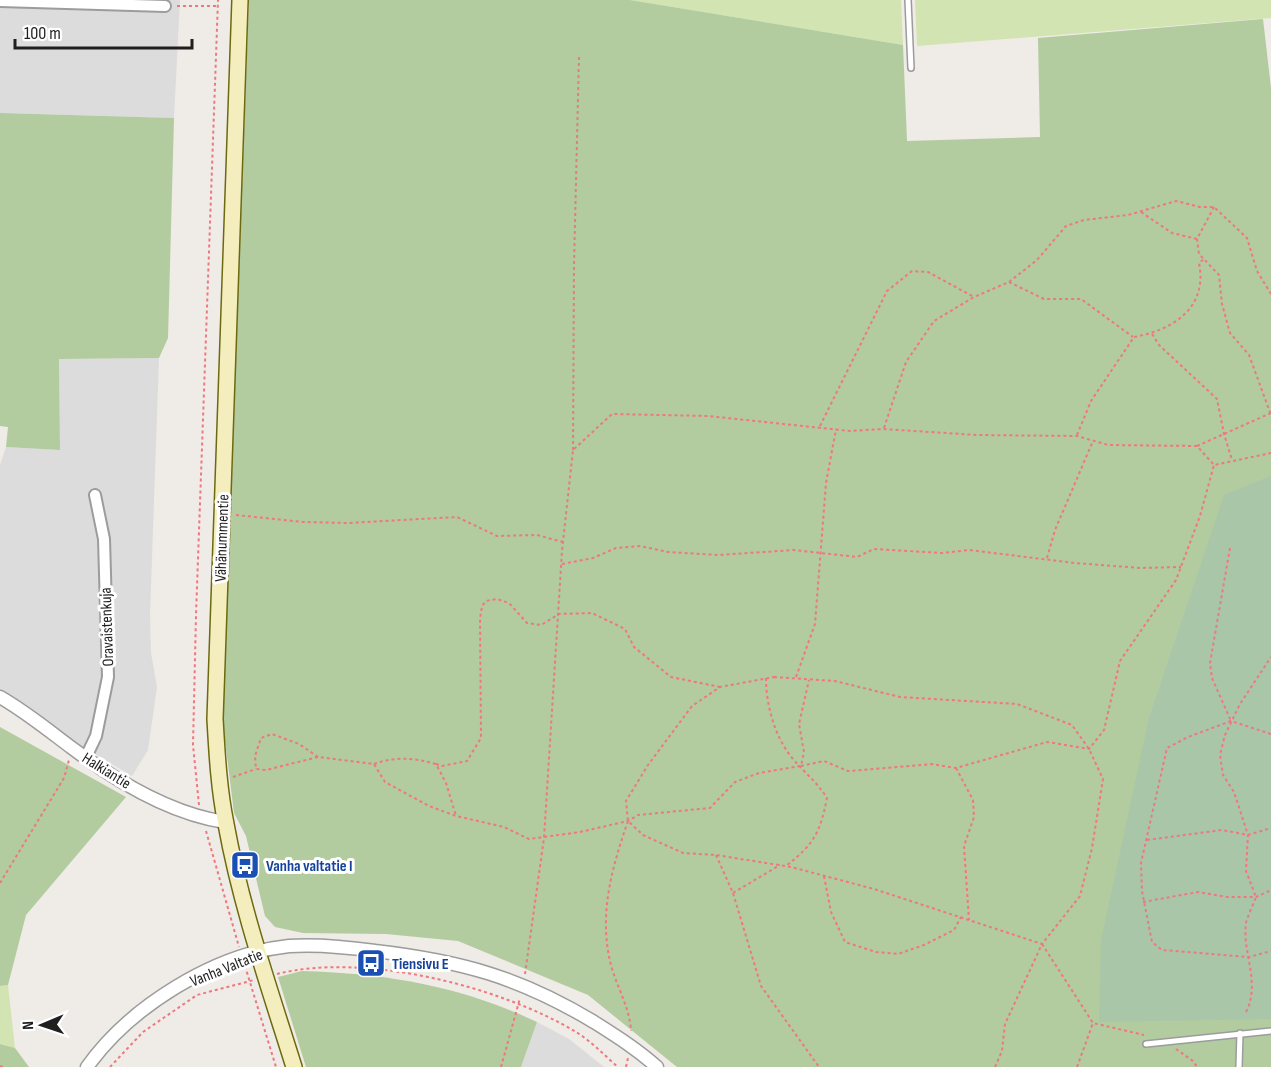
<svg xmlns="http://www.w3.org/2000/svg" width="1271" height="1067" font-family="'Sofia Sans Condensed',sans-serif">
	<rect width="100%" height="100%" fill="#efebe6"/>
	<g fill="#dddcdc">
		<path d="M0 0H180L174 118 0 113Z"/>
		<path d="M159 358 150 615 151 653 157 687 148 750 132 776 70 739 15 699 0 694V465L6 447 60 450 59 359Z"/>
		<path d="M537 1022 569 1039 604 1067H521Z"/>
	</g>
	<g fill="#d2e4b1">
		<path d="M630 0H901L903 45Z"/>
		<path d="M915 0H1271V18L917 46Z"/>
		<path d="M8 985 15 1048 0 1044V986Z"/>
	</g>
	<g fill="#b2cb9f">
		<path d="M249 0H630L903 45 907 141 1040 137 1038 38 1263 19 1271 88V1067H677L588 995 458 941 386 934 303 933 275 927 265 916 246 836 234 813 222 716Z"/>
		<path d="M0 113 174 118 168 338 159 358 59 359 60 450 6 447 8 427 0 426Z"/>
		<path d="M0 727 126 797 26 915 8 985 0 986Z"/>
		<path d="M302 971C389 974 457 985 537 1022L521 1067H306L278 977Z"/>
		<path d="M0 1044 15 1048 29 1067H0Z"/>
	</g>
	<path fill="#a9c6a9" d="M1271 476V1019L1099 1022 1101 940 1149 718 1224 495Z"/>
	<g fill="none" stroke-linecap="round" stroke-linejoin="round">
		<g stroke="#9c9c9c" stroke-width="8">
			<g id="service">
				<path d="M908 0 911 68"/>
				<path d="M1146 1044 1271 1031"/>
				<path d="M1239 1067 1240 1033"/>
			</g>
		</g>
		<g stroke="#9c9c9c" stroke-width="14">
			<g id="minor">
				<path d="M0 1 165 6"/>
				<path d="M86 757 96 736 108 677 104 539 95 495"/>
			</g>
		</g>
		<g stroke="#9c9c9c" stroke-width="15">
			<g id="tertiary">
				<path d="M0 697C26 712 48 730 72 748 116 781 171 814 225 822"/>
				<path d="M87 1067C130 1007 214 954 289 946 317 944 347 947 375 951 461 961 519 977 594 1022 616 1036 637 1049 657 1067"/>
			</g>
		</g>
		<g stroke="#6d690f" stroke-width="18">
			<path id="secondary" d="M240 0 215 719C217 754 219 790 226 824 241 907 269 987 294 1067"/>
		</g>
		<g stroke="#ee787f" stroke-width="2" stroke-dasharray="3 3" stroke-linecap="butt">
			<path d="M177 6H218"/>
			<path d="M1214 207 1197 239 1199 254 1219 275 1222 304 1230 333 1249 355 1271 415"/>
			<path d="M1141 212 1172 233 1197 239"/>
			<path d="M1009 282 1044 299H1081L1133 337"/>
			<path d="M1152 334 1159 345 1217 399 1224 434 1232 460"/>
			<path d="M820 426 887 291 912 271 928 272 974 297"/>
			<path d="M884 428 906 362 934 321 974 297 1009 282 1037 260 1066 226 1084 220 1128 215 1176 201 1200 207H1214L1247 238 1257 271 1271 294"/>
			<path d="M1077 435 1091 401 1134 337C1173 330 1208 308 1199 263L1204 259"/>
			<path d="M1197 446 1271 413"/>
			<path d="M573 450 574 265 579 56"/>
			<path d="M236 515 303 522 348 523 457 517 497 536 537 535 563 542"/>
			<path d="M1230 548 1210 663 1212 678 1231 721"/>
			<path d="M1047 558 1055 530 1093 441"/>
			<path d="M562 564 593 558 616 548 640 546 668 552 718 555 794 550 857 557 874 549 942 553 969 550 1075 563 1140 568 1181 567"/>
			<path d="M774 677 835 681 900 697 1017 704 1072 725 1089 749 1103 779 1092 848 1080 896 1042 944 874 889 791 867 716 855 683 853 643 835 628 821 626 801 648 765 692 706 720 687Z"/>
			<path d="M796 677 815 624 826 483 836 429"/>
			<path d="M766 678C766 705 775 738 793 759 805 773 817 782 827 798 820 833 814 844 786 866"/>
			<path d="M1271 734 1231 721 1188 737 1167 748 1141 863 1142 891 1152 942 1162 950 1249 957 1271 951"/>
			<path d="M318 757 299 744 272 734 261 738 255 756 256 769 266 770 318 757 374 764 385 782 429 806 456 816 504 827 529 839 580 832 628 821 638 815 710 808 735 782 759 773 801 766 804 752 799 724 809 680"/>
			<path d="M374 764C396 756 414 758 436 764L446 783 456 816"/>
			<path d="M436 764 442 766 467 761 481 738 480 619 482 606 486 601 497 599 509 603 527 623 541 625 559 614 592 613 625 629 634 647 671 677 720 687"/>
			<path d="M801 766 824 761 848 771 932 764 956 768 1047 742 1089 749 1104 730 1120 661 1176 580 1200 516 1214 465"/>
			<path d="M956 768 973 800 974 817 964 846 969 920"/>
			<path d="M233 777 256 769"/>
			<path d="M199 805 193 745 196 615 218 0"/>
			<path d="M628 821C612 867 599 913 610 961 615 984 630 1007 631 1031"/>
			<path d="M206 831 239 947"/>
			<path d="M1147 840 1222 830 1248 835 1271 828"/>
			<path d="M716 855 733 893 761 986 819 1067"/>
			<path d="M824 876 831 912 845 942 876 952 898 954 924 945 954 930 961 917"/>
			<path d="M0 883 64 778 69 760"/>
			<path d="M733 893 780 865"/>
			<path d="M1143 902 1198 892 1227 897H1256L1271 890"/>
			<path d="M1042 944 1093 1023 1144 1035"/>
			<path d="M245 966 276 1067"/>
			<path d="M277 974C363 952 500 986 576 1032 591 1041 605 1056 618 1067"/>
			<path d="M525 974 544 838 562 551 573 450 612 414 708 416 850 431 883 429 977 435 1077 436 1108 445 1197 446 1214 465 1271 453"/>
			<path d="M1246 1012C1261 983 1242 953 1246 923 1248 915 1253 905 1256 897L1246 871 1248 835 1234 792 1223 775 1220 755 1225 735 1240 704 1271 657"/>
			<path d="M1176 1049 1193 1061 1197 1067"/>
			<path d="M0 1066 3 1067"/>
			<path d="M110 1067 143 1032 197 995 254 980"/>
			<path d="M501 1067 520 998"/>
			<path d="M626 1067 628 1058"/>
			<path d="M995 1067 1002 1051 1005 1024 1042 944"/>
			<path d="M1077 1067 1093 1023"/>
		</g>
		<use href="#service" stroke="#fff" stroke-width="5"/>
		<use href="#minor" stroke="#fff" stroke-width="10"/>
		<use href="#tertiary" stroke="#fff" stroke-width="12"/>
		<use href="#secondary" stroke="#f4eebf" stroke-width="15"/>
	</g>
	<defs>
		<g id="bus-square" transform="scale(1.5)"><rect x="-9" y="-9" width="18" height="18" rx="4" fill="#1a4fb4" stroke="#fff"/><path d="M-5-6H5V4H4V6H2V4H-2V6H-4V4H-5ZM-3.5-4V0h7V-4ZM-3.5 1.2v1.5H-2V1.2ZM2 1.2v1.5H3.5V1.2Z" fill="#fff"/></g>
	</defs>
	<g fill-rule="evenodd">
		<use href="#bus-square" x="245" y="865"/>
		<use href="#bus-square" x="371" y="963"/>
	</g>
	<g text-anchor="middle" stroke-width="6" stroke-linejoin="round" paint-order="stroke">
		<g font-size="16" fill="#1f1f1f" stroke="#fff">
			<text transform="translate(221 538) rotate(-88)" y="6">Vähänummentie</text>
			<text transform="translate(106 627) rotate(-92)" y="6">Oravaistenkuja</text>
			<text transform="translate(107 770) rotate(32)" y="6">Halkiantie</text>
			<text transform="translate(226 967) rotate(-22)" y="6">Vanha Valtatie</text>
		</g>
		<g font-size="16" font-weight="bold" fill="#164399" stroke="#fff" text-anchor="start">
			<text x="266" y="871">Vanha valtatie I</text>
			<text x="392" y="969">Tiensivu E</text>
		</g>
	</g>
	<g transform="translate(42 1025) rotate(268)" stroke="#ffffff" stroke-width="4.5" paint-order="stroke">
	<path d="M0-4.5L10 22L0 15L-10 22Z" fill="#1f1f1f"/>
	<text y="-9" font-size="16" font-weight="bold" text-anchor="middle" fill="#1f1f1f">N</text>
	</g>
	<path d="M15 39v9h177v-9" fill="none" stroke="#1f1f1f" stroke-width="3"/>
	<text x="24" y="39" font-size="18" fill="#1f1f1f" stroke="#ffffff" stroke-width="4.5" paint-order="stroke">100 m</text>
</svg>
